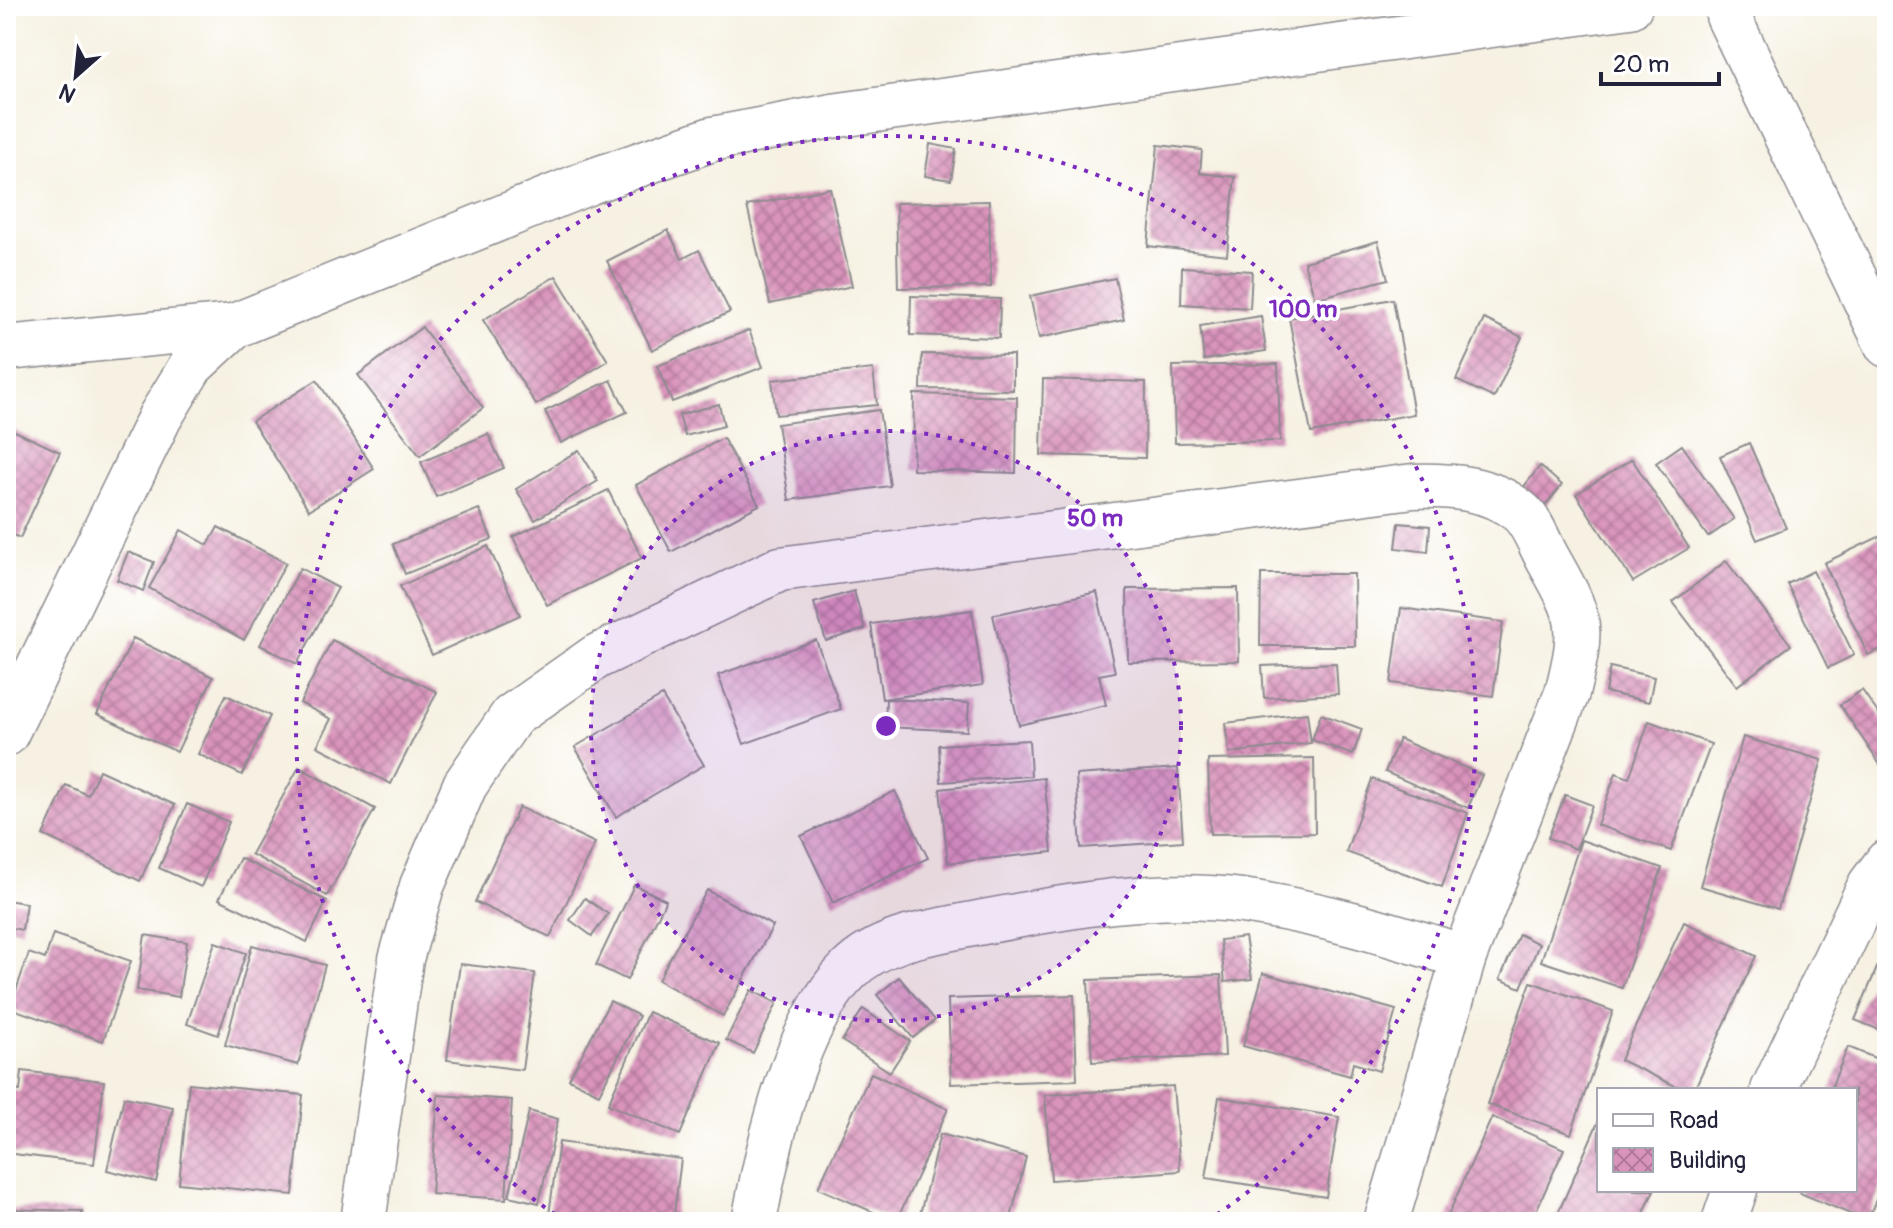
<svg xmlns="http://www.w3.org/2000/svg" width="1893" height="1228" font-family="Pangolin,sans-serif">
	<defs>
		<pattern id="building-cross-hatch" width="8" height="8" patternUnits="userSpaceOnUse" patternTransform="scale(2)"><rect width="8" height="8" fill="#da94bc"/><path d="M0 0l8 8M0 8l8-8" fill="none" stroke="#b0789a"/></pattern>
	</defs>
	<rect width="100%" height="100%" fill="#fff"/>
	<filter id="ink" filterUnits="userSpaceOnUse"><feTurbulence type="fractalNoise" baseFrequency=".0125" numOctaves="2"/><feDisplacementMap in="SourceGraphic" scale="16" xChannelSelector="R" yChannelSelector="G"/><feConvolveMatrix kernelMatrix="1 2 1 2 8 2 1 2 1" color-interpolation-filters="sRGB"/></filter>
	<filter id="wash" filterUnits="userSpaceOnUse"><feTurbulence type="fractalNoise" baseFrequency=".006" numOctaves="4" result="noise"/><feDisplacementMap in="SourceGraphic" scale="32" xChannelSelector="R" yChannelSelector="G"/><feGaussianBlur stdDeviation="1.8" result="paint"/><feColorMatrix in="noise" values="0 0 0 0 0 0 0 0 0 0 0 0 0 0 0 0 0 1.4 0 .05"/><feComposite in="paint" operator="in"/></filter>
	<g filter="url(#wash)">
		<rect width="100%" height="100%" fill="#f6f1e2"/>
		<g id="blocks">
			<g fill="url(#building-cross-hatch)">
				<path d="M930 144 956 149 951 180 925 176Z"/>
				<path d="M1158 145 1202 150 1200 173 1235 177 1227 255 1148 246Z"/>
				<path d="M830 188 852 286 770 304 747 206Z"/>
				<path d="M989 201 991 287 898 288 896 203Z"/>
				<path d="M668 230 682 259 699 250 730 312 652 350 607 261Z"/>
				<path d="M1378 241 1388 279 1315 299 1304 262Z"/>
				<path d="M1182 267 1252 271 1250 308 1181 304Z"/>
				<path d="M556 276 608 361 536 405 483 320Z"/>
				<path d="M1115 278 1124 320 1039 338 1030 296Z"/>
				<path d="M911 296 1000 299 999 338 910 335Z"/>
				<path d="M1393 299 1414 414 1311 433 1289 318Z"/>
				<path d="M1261 316 1266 351 1204 360 1200 326Z"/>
				<path d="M1484 319 1522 337 1494 398 1456 380Z"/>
				<path d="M422 327 483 408 420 456 358 375Z"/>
				<path d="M749 330 763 367 672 402 657 366Z"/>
				<path d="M922 354 1013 355V390L921 389Z"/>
				<path d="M1278 364 1280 441 1175 443 1173 366Z"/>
				<path d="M873 369 877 405 776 415 772 380Z"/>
				<path d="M1043 379 1146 382 1145 458 1041 455Z"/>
				<path d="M317 380 374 469 309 510 252 421Z"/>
				<path d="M611 380 627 412 561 443 545 411Z"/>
				<path d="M914 394 1017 397 1016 473 913 470Z"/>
				<path d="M719 404 724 426 685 436 679 415Z"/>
				<path d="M879 410 890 486 789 500 777 424Z"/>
				<path d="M6 427 60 452 20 538 6 532Z"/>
				<path d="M488 434 504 468 436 497 421 462Z"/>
				<path d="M723 438 759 505 671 552 636 485Z"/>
				<path d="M1749 443 1786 528 1757 540 1720 456Z"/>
				<path d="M1682 445 1734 519 1708 537 1656 463Z"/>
				<path d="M579 450 598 481 535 520 516 489Z"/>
				<path d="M1632 459 1689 548 1633 582 1576 494Z"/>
				<path d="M1540 466 1562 485 1544 507 1522 489Z"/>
				<path d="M608 490 642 558 547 605 513 537Z"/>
				<path d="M479 509 492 539 405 574 393 544Z"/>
				<path d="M1399 523 1430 526 1428 552 1396 548Z"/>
				<path d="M218 527 286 563 244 640 149 588 181 530 208 545Z"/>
				<path d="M1887 533V646L1868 655 1824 563Z"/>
				<path d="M488 546 520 615 432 655 400 586Z"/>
				<path d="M128 552 154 562 143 591 117 580Z"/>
				<path d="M1726 561 1791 645 1737 686 1673 602Z"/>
				<path d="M300 568 338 588 297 664 260 645Z"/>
				<path d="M1813 571 1854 655 1828 668 1787 584Z"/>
				<path d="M1261 574H1354L1355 646H1260Z"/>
				<path d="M1238 588 1239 661 1128 662 1127 589Z"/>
				<path d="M854 591 865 629 826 641 814 603Z"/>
				<path d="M1097 592 1115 672 1099 675 1106 705 1019 725 993 615Z"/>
				<path d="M1401 608 1503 622 1493 696 1391 683Z"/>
				<path d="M972 610 983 685 882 699 871 624Z"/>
				<path d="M133 638 213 677 177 752 97 714Z"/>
				<path d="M332 640 437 692 391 784 317 746 331 719 300 703Z"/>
				<path d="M816 640 841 709 744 744 718 675Z"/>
				<path d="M1336 663 1338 694 1264 698 1262 666Z"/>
				<path d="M1610 667 1654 677 1649 702 1605 692Z"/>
				<path d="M1862 690 1887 726V775L1840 705Z"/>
				<path d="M226 695 270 716 242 775 198 754Z"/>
				<path d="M662 696 704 765 616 817 575 747Z"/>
				<path d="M886 699 969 703 967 731 885 727Z"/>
				<path d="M1307 713 1311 743 1229 753 1225 723Z"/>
				<path d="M1321 714 1362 729 1353 755 1312 740Z"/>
				<path d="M1649 721 1711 744 1671 851 1597 825 1616 773 1629 778Z"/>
				<path d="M1743 737 1822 760 1778 909 1700 886Z"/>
				<path d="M1399 739 1482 775 1468 808 1385 772Z"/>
				<path d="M1029 740 1031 776 941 782 939 745Z"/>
				<path d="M1314 758 1315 833 1210 834 1208 760Z"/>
				<path d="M299 767 375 809 327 896 251 854Z"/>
				<path d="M1178 768 1183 841 1081 848 1076 775Z"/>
				<path d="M99 770 175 805 140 881 43 835 66 785 88 795Z"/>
				<path d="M1044 778 1052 852 948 863 940 789Z"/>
				<path d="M1372 779 1468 813 1442 887 1346 852Z"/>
				<path d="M895 791 928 858 833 903 801 836Z"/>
				<path d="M1565 795 1592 805 1576 849 1548 838Z"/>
				<path d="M187 804 229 822 201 887 159 868Z"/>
				<path d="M519 807 595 843 550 937 475 902Z"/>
				<path d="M1581 840 1662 868 1622 988 1541 961Z"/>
				<path d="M240 858 327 901 307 942 219 899Z"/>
				<path d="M634 885 666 900 627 980 596 965Z"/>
				<path d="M707 890 773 926 723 1016 658 980Z"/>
				<path d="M585 898 608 914 592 936 570 920Z"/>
				<path d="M6 900 26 903 22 930 6 927Z"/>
				<path d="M1684 922 1756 956 1694 1090H1684L1620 1060Z"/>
				<path d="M53 934 131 961 103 1041 10 1008 29 953 45 959Z"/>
				<path d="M1519 934 1539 944 1521 988 1500 979Z"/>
				<path d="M145 935 187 942 179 997 137 990Z"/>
				<path d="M1245 937 1252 979 1225 982 1220 940Z"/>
				<path d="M215 942 246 953 218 1035 187 1024Z"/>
				<path d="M1887 944V1033L1855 1020Z"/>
				<path d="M252 945 325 965 298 1065 225 1045Z"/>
				<path d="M460 964 535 973 522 1070 447 1060Z"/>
				<path d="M1263 973 1396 1010 1379 1071 1353 1063 1350 1076 1243 1046Z"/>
				<path d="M1221 975 1225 1056 1092 1062 1088 980Z"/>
				<path d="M899 977 935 1020 913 1038 877 995Z"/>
				<path d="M1531 982 1613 1011 1571 1134 1487 1104Z"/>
				<path d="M751 990 777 1003 753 1053 726 1040Z"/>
				<path d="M1074 995 1077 1080 951 1084 948 999Z"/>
				<path d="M610 1001 639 1016 599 1094 569 1079Z"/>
				<path d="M863 1009 910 1041 890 1072 842 1041Z"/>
				<path d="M648 1012 720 1043 680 1135 608 1104Z"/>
				<path d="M1848 1047 1887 1063V1174L1867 1221 1800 1193 1801 1190H1855V1090H1830Z"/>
				<path d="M22 1071 104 1081 94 1164 6 1153V1089L20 1091Z"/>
				<path d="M871 1073 948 1109 896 1222 818 1188Z"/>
				<path d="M189 1083 303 1095 293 1195 179 1183Z"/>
				<path d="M1173 1086 1180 1171 1051 1180 1045 1095Z"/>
				<path d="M438 1095 512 1100 506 1199 431 1194Z"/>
				<path d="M124 1097 173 1107 156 1182 107 1170Z"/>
				<path d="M1219 1097 1339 1117 1326 1197 1206 1178Z"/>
				<path d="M529 1111 558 1119 539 1203 509 1196Z"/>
				<path d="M1492 1117 1564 1149 1531 1222H1445Z"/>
				<path d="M1599 1120V1190H1654L1640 1222H1554Z"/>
				<path d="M940 1134 1026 1157 1010 1222H918Z"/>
				<path d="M559 1142 681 1159 673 1222H548Z"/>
				<path d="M6 1209 82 1211V1222H6Z"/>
				<path d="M1790 1215 1809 1222H1788Z"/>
			</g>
		</g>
	</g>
	<g filter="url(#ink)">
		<use href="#blocks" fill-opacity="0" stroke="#8c8a8e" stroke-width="2"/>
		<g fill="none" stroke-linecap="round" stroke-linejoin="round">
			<g stroke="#8c8a8e" stroke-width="47">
				<g id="minor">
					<path d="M1728 6V16L1887 345"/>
					<path d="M6 348 234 326"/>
					<path d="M6 734 160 417 191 366 234 326 592 181 712 139 832 116 1630 6"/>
					<path d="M1773 1090 1870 885 1887 862"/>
					<path d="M363 1222 401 959 422 886 465 785 512 716 596 657 780 569 1413 486C1450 485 1489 487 1519 511 1532 521 1540 545 1548 559 1582 619 1584 625 1567 693L1464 957 1386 1222"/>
					<path d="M754 1222C767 1149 795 1023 849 970 882 937 934 932 978 923 1063 907 1155 889 1242 901 1318 912 1391 934 1464 957"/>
					<path d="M1724 1222 1735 1190"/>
				</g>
			</g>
			<use href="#minor" stroke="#fff" stroke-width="44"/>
		</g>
	</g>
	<circle cx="886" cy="726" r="295" fill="#7b2cbf" fill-opacity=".12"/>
	<g fill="none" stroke="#7b2cbf" stroke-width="4" stroke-dasharray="4 8">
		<circle cx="886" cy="726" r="295"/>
		<path d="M565 1221A590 590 0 1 1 1207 1221"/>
	</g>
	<circle cx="886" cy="726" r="12" fill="#7b2cbf" stroke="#fff" stroke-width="4"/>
	<g font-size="24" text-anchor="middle" font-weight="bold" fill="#7b2cbf" stroke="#fff" stroke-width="7" stroke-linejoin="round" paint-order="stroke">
		<text x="1303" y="317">100 m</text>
		<text x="1095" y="526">50 m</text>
	</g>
	<rect width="1893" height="1228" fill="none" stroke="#fff" stroke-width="32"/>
	<rect x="1597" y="1088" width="260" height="104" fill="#ffffff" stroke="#a7a7b1" stroke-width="2"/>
	<rect x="1613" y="1114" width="40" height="12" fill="#ffffff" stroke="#a7a7b1" stroke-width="2"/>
	<text x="1669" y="1128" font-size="24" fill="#22223b">Road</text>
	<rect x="1613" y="1148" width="40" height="24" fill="url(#building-cross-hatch)" stroke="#a7a7b1" stroke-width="2"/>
	<text x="1669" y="1168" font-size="24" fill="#22223b">Building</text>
	<g transform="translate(76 76) rotate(207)" stroke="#ffffff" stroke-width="6" paint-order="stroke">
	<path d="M0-6L14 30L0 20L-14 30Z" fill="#22223b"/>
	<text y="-12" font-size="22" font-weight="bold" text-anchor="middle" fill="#22223b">N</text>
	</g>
	<path d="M1601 72v12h118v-12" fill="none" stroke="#22223b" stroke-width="4"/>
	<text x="1613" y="72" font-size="24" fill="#22223b" stroke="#ffffff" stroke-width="6" paint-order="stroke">20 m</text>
</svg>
